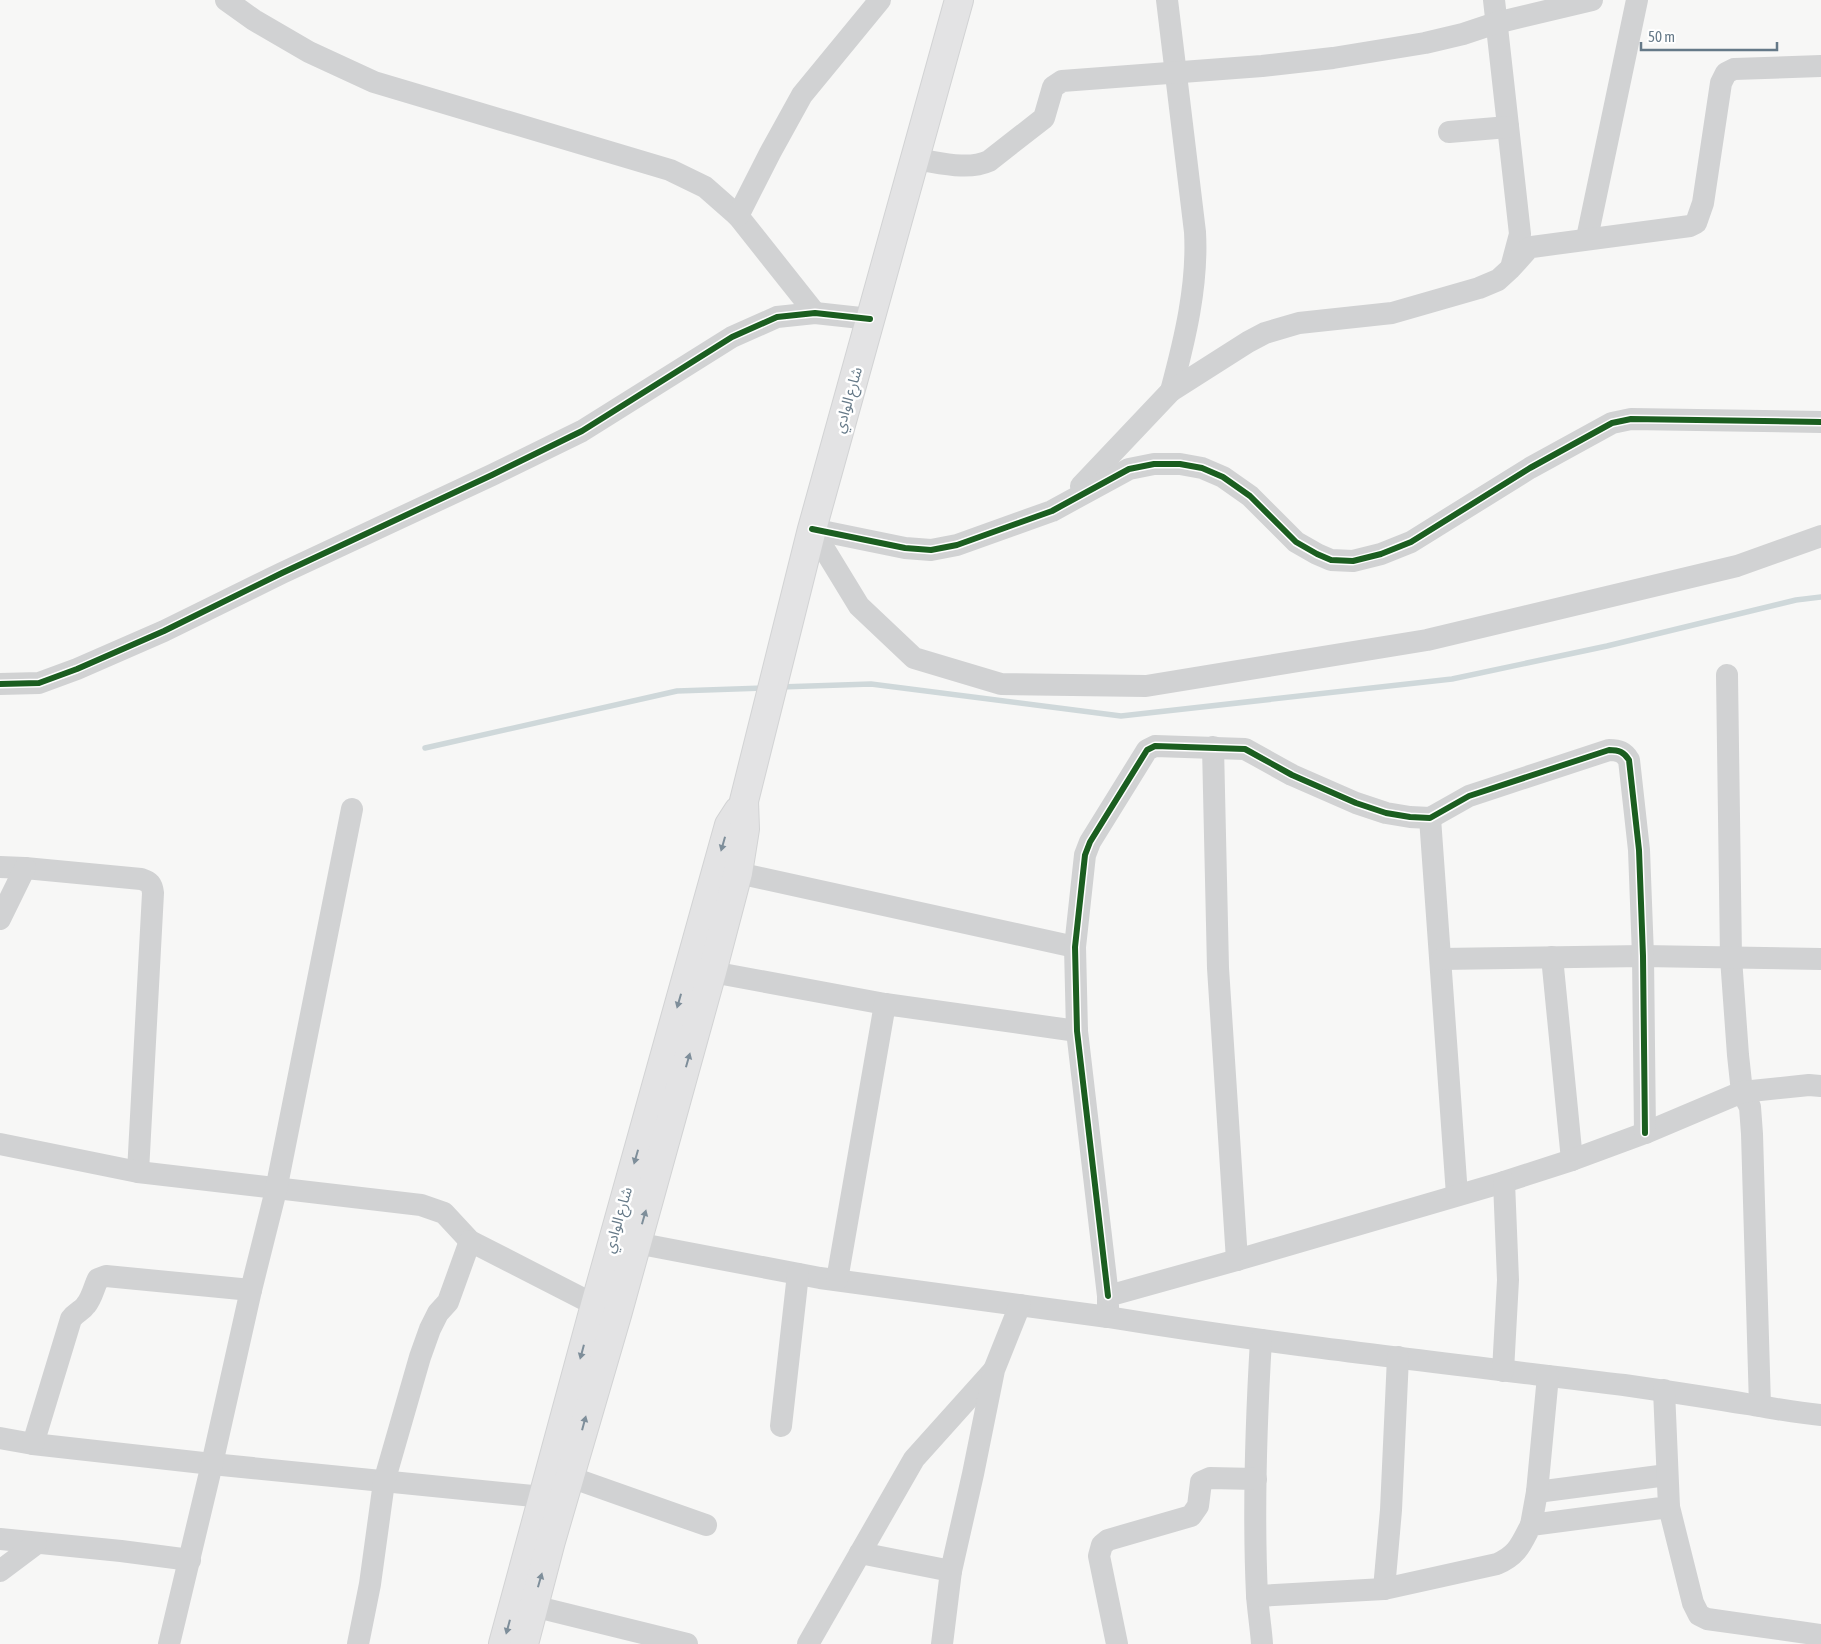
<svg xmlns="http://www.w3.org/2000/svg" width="1821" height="1644" font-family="'Asap Condensed','Noto Sans Arabic',sans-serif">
	<rect width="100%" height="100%" fill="#f7f7f6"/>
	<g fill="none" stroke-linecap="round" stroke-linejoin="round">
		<g stroke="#cfd8da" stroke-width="5.5">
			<path d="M780 687 871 684 1121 716 1452 679 1607 646 1796 600 1821 597"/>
			<path d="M425 748 677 691 764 688"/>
		</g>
		<g stroke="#d2d3d4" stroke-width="30">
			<g id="major">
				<path d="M503 1644 595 1305 729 825 738 811"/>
				<path d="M524 1644 551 1541 617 1315 712 972 738 873 745 829 744 801 812 529 959 0"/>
			</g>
		</g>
		<g stroke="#d1d2d3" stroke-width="22">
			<path d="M226 0 254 20 309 52 374 82 670 170 705 187 738 216 815 313"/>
			<path d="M1167 0 1195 232C1198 285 1185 339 1171 391"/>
			<path d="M1494 0 1520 234 1512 264"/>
			<path d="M1449 132 1508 127"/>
			<path d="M915 159C938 162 967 171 989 161L1044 118 1053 87 1062 81 1262 66 1333 58 1425 43 1463 34 1496 23 1592 0"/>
			<path d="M738 216 770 153 802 95 880 0"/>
			<path d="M1587 238 1637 0"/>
			<path d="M1081 486 1171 391 1248 342 1265 333 1299 323 1392 313 1479 288 1498 280 1510 269 1528 249 1532 247 1690 226 1696 223 1703 203 1721 83 1726 73 1734 69 1821 66"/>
			<path d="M812 529 905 548 931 550 957 545 1052 511 1129 469 1154 464H1180L1202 468 1223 477 1250 496 1296 542 1317 554 1331 560 1353 561 1381 554 1411 542 1530 468 1612 423 1631 419 1821 422"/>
			<path d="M812 529 859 606 914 658 1001 684 1146 686 1427 640 1737 566 1821 536"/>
			<path d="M1727 675 1731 958 1738 1055 1742 1092 1750 1107 1752 1134 1760 1406"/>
			<path d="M0 684 39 683 77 669 164 631 282 573 492 475 582 431 732 337 777 317 815 313 870 319"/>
			<path d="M1213 747 1218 968 1237 1260"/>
			<path d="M1430 818 1457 1195"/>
			<path d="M0 867 25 868 141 879C150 882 152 884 153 893L138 1172"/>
			<path d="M738 873 1075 947"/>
			<path d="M0 919 25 868"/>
			<path d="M1552 957 1572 1160"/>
			<path d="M1441 959 1643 956 1821 959"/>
			<path d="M712 972 885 1004 1077 1031"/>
			<path d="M0 1144 138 1172 421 1205 444 1213 470 1241 595 1305"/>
			<path d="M636 1243 820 1278 1108 1317V1296L1237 1260 1504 1182 1572 1160 1645 1133 1742 1092 1809 1085 1821 1086"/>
			<path d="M837 1280 885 1004"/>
			<path d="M1108 1296 1077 1031 1075 947 1085 855 1090 842 1147 750 1155 746 1245 749 1292 775 1356 803 1386 813 1410 817 1430 818 1469 796 1609 750C1619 750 1624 752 1629 760L1639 850 1643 956 1645 1133"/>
			<path d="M1108 1317C1279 1345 1451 1364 1624 1385 1665 1391 1706 1397 1747 1404 1772 1408 1796 1413 1821 1415"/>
			<path d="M1261 1340C1256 1424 1253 1510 1257 1595 1258 1611 1261 1628 1262 1644"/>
			<path d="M1503 1371 1508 1280 1504 1182"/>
			<path d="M781 1426 798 1274"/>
			<path d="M0 1438 33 1444 212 1464 543 1497"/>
			<path d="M33 1444 71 1319C76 1312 82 1311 86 1305 92 1298 94 1287 98 1279L106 1276 251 1290"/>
			<path d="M570 1477 706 1525"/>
			<path d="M1537 1492 1667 1475"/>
			<path d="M1669 1507 1693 1603 1699 1615 1707 1619 1821 1635"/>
			<path d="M1531 1525 1537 1492 1548 1376"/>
			<path d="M0 1539 121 1551 190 1560"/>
			<path d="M860 1553 951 1571"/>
			<path d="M0 1571 36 1544"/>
			<path d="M1384 1589 1391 1510 1398 1357"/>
			<path d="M1257 1596 1384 1589 1497 1564C1518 1555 1521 1544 1531 1525L1669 1507 1664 1390"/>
			<path d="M533 1606 687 1644"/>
			<path d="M169 1644 212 1464 251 1290 276 1190 352 809"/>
			<path d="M358 1644 370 1584 384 1482 420 1357 430 1329 438 1313 448 1302 470 1241"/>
			<path d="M808 1644 914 1459 993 1371"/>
			<path d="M942 1644 951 1571 973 1474 994 1370 1020 1305"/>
			<path d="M1117 1644 1099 1556 1102 1545 1108 1540 1191 1516 1198 1506 1201 1482 1210 1478 1256 1479"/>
		</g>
		<use href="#major" stroke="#e3e3e4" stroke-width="28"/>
		<g stroke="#fff" stroke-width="9">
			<g id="cycleway">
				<path d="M812 529 905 548 931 550 957 545 1052 511 1129 469 1154 464H1180L1202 468 1223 477 1250 496 1296 542 1317 554 1331 560 1353 561 1381 554 1411 542 1530 468 1612 423 1631 419 1821 422"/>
				<path d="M0 684 39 683 77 669 164 631 282 573 492 475 582 431 732 337 777 317 815 313 870 319"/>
				<path d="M1108 1296 1077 1031 1075 947 1085 855 1090 842 1147 750 1155 746 1245 749 1292 775 1356 803 1386 813 1410 817 1430 818 1469 796 1609 750C1619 750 1624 752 1629 760L1639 850 1643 956 1645 1133"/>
			</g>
		</g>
		<use href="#cycleway" stroke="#1b5e20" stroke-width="6"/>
	</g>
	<defs><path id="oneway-solid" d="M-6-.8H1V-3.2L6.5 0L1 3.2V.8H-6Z" transform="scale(1.25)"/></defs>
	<g fill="#7e8e9a">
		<use href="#oneway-solid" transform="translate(723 844) rotate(106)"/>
		<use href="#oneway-solid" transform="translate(679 1001) rotate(106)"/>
		<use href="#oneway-solid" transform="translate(688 1060) rotate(-74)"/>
		<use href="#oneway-solid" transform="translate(636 1157) rotate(106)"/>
		<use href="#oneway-solid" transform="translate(644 1217) rotate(-74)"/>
		<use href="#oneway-solid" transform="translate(582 1352) rotate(105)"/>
		<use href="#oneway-solid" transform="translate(584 1423) rotate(-75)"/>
		<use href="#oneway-solid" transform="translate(540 1580) rotate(-74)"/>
		<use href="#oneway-solid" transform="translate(508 1627) rotate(105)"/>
	</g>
	<g text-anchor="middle" stroke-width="5" stroke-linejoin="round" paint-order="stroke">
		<g font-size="15" fill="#657988" stroke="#fff">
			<text transform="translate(848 400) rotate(-74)" y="5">شارع الوادي</text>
			<text transform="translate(618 1220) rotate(-74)" y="5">شارع الوادي</text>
		</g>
	</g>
	<path d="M1641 42v8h136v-8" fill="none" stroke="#657988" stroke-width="2.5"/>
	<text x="1648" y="42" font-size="15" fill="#657988" stroke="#ffffff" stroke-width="4" paint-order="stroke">50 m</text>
</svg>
